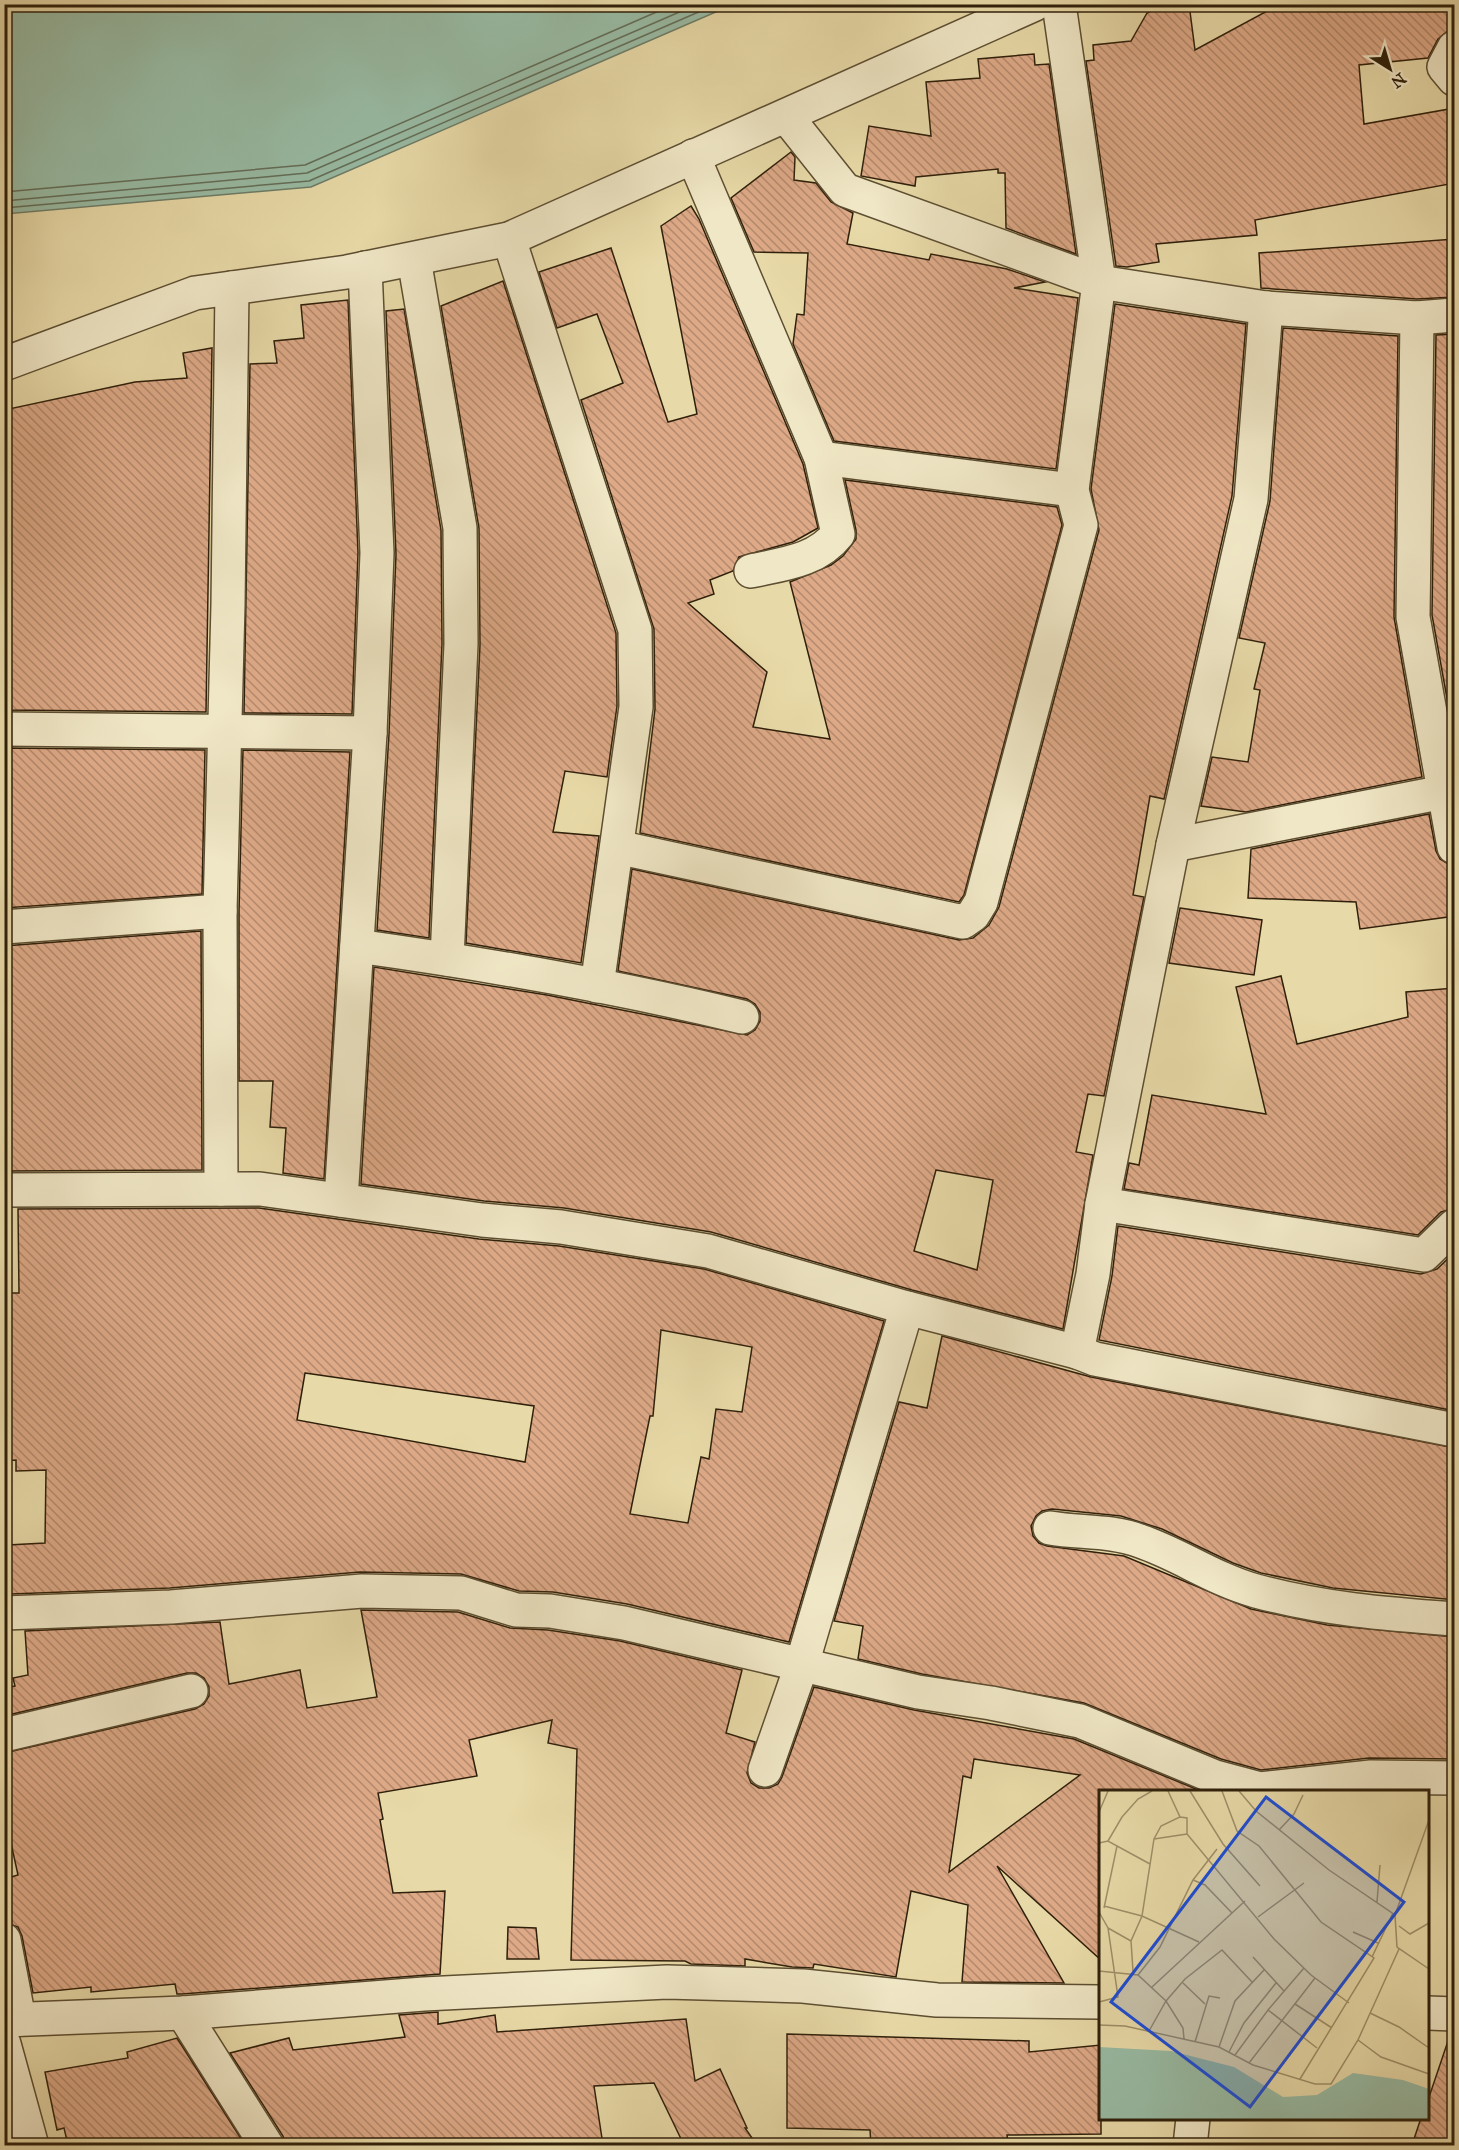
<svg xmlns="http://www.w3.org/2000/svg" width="1459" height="2150" font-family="'IM FELL Great Primer',serif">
	<defs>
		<pattern id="building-back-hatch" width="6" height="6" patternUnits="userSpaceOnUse" patternTransform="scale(1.5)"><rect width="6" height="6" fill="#dda987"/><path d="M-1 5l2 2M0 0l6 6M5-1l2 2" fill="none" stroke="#b4896d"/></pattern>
	</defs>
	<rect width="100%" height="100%" fill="#e8daa8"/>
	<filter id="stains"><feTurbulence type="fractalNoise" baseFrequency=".00333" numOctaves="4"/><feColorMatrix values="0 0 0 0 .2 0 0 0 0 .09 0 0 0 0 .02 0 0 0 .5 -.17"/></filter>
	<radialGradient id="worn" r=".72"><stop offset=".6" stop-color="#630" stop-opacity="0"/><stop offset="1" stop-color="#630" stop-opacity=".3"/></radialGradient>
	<path fill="#98bba4" stroke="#6e7d67" stroke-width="1.5" d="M5 4H732V5L311 187 5 214Z"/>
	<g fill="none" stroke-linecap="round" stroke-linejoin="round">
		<g stroke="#646e58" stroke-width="1.5">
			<path d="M4 192 305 165 675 4"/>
			<path d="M4 201 307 173 698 4"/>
			<path d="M4 208 309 181 717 4"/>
		</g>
	</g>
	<g fill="url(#building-back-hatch)" stroke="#2f200b" stroke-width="1.5" fill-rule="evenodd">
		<path d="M1168 4H1189L1195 50 1280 4H1455V25L1438 39 1428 58 1359 65 1364 124 1455 108V183L1255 220 1257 235 1156 244 1159 262 1127 267 1116 266 1086 61 1094 60 1093 45 1131 41 1147 13Z"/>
		<path d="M1034 54 1035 65 1049 64 1076 254 1006 228 1005 173H998V169L916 177 915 186 861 176 869 126 931 136 926 82 980 78 978 59Z"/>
		<path d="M791 152 795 157 794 180 816 183 831 202 853 213 847 244 929 260 931 254 1007 269 1045 282 1014 288 1078 298 1056 469 834 441 793 344 797 314 804 315 808 253 754 252 731 198Z"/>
		<path d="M691 206 699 219 803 464 818 528 793 542 739 557 733 571 710 580 714 594 688 603 767 672 753 727 830 739 790 582 831 565 843 556 856 539V530L845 480 1057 507 1062 525 964 895 959 902 640 833 655 709 654 629 581 400 623 383 597 314 557 328 539 272 611 248 668 422 697 414 661 226Z"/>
		<path d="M1455 239V297L1417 299 1261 288 1259 253Z"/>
		<path d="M503 281 616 633 617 706 607 777 565 771 553 832 599 836 581 963 466 943 480 645 479 528 441 306Z"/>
		<path d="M348 300 358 553 352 714 244 713 250 364 277 363 274 341 304 338 301 305Z"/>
		<path d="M1115 304 1246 324 1232 496 1164 799 1150 796 1133 895 1144 897 1104 1096 1088 1094 1076 1152 1093 1155 1063 1329 912 1290 711 1232 564 1208 484 1201 361 1184 374 967 547 995 747 1035 755 1030 760 1021V1012L755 1004 747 999 618 971 632 869 959 940 973 938 989 925 999 907 1099 530 1091 489ZM936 1170 993 1180 977 1270 914 1251Z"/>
		<path d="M404 309 441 530 442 644 429 938 377 930 389 734 396 554 386 311Z"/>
		<path d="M1283 328 1398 336 1394 617 1422 777 1246 812 1201 806 1212 757 1248 762 1260 690 1254 689 1265 643 1239 638 1270 501Z"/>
		<path d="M1455 334V743L1432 615 1436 335Z"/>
		<path d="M212 348 206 712 4 710V410L135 382 187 378 183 353Z"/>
		<path d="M4 748 205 750 202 894 4 908Z"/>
		<path d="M243 750 350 752 324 1179 283 1173 286 1128 270 1127 273 1081H239V911Z"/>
		<path d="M1429 814 1436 851 1440 859 1450 865 1455 916 1360 929 1356 902 1248 898 1251 849Z"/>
		<path d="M1180 908 1262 920 1254 975 1169 963Z"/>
		<path d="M201 931 202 1170 5 1171 4 946Z"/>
		<path d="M1281 976 1297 1044 1408 1017 1406 992 1455 988V1208L1441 1212 1418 1235 1124 1189 1129 1163 1139 1165 1152 1095 1266 1114 1236 987Z"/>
		<path d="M259 1208 479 1239 559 1246 704 1269 884 1321 789 1642 627 1604 553 1592 519 1591 461 1574 360 1572 170 1588 11 1594 8 1545 45 1543 46 1470 16 1471V1460L4 1461V1293H19L18 1209ZM661 1330 752 1347 742 1412 716 1409 709 1459 701 1457 688 1523 630 1514 650 1416H653ZM305 1373 534 1406 525 1462 297 1420Z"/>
		<path d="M1118 1226 1421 1274 1437 1269 1455 1252V1411L1099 1340 1112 1276Z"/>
		<path d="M942 1336 1091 1377 1455 1448V1600L1333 1588 1261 1573 1233 1563 1162 1529 1121 1516 1052 1509 1042 1511 1036 1516 1031 1526 1033 1536 1039 1543 1047 1546 1124 1556 1251 1609 1327 1625 1455 1637V1759L1369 1758 1261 1770 1221 1759 1084 1703 922 1674 858 1659 863 1626 834 1621 899 1402 927 1408Z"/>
		<path d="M361 1610 458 1612 510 1628 548 1630 620 1641 742 1670 726 1733 755 1742 747 1773 751 1783 759 1788H769L778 1784 782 1777 814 1687 914 1710 1074 1739 1201 1791H1101V1960L997 1866 1064 1983 962 1982 968 1905 911 1891 896 1977 814 1964 813 1968 792 1967 745 1959V1966L691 1964 685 1961 571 1960 577 1749 548 1743 552 1720 469 1740 477 1776 378 1793 383 1819 380 1820 393 1893 445 1891 440 1974 182 1994H177L175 1984 91 1992V1987L33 1993 22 1936 18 1927 4 1922V1879L18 1875 4 1811V1753L195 1709 204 1704 209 1696V1687L204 1678 196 1673H187L4 1716V1687L15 1686 13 1678 28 1675 25 1631 220 1622 229 1684 300 1670 307 1708 377 1697ZM974 1759 1080 1775 949 1872 963 1776 971 1778Z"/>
		<path d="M508 1927 536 1928 539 1959H507Z"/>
		<path d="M438 2012V2024L495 2015 497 2032 686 2019 695 2081 720 2069 747 2128H745L757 2145H684L654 2083 594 2086 603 2145H286L283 2136 230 2053 289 2038 293 2050 405 2037 399 2015Z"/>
		<path d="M787 2034 1029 2041V2052L1101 2045V2134L1007 2135 1008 2145H871L870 2130 787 2128Z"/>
		<path d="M1450 2035 1455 2036V2145H1412L1421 2118H1428V2100Z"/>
		<path d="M177 2038 245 2145H191L187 2138 164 2145H68L64 2128 57 2130 45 2072 128 2058 127 2052Z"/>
	</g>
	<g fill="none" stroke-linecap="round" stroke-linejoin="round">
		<g stroke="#5d4e32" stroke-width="36">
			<g id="minor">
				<path d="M1454 48 1444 67 1454 79"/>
				<path d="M786 116 845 190 1099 282 1266 308 1417 318 1454 315"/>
				<path d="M693 156 821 458 838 534C817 561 783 564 751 571"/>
				<path d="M509 239 635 630 636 707 597 986"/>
				<path d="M414 259 460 528 461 644 447 959"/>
				<path d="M1417 318 1413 617 1454 847"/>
				<path d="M4 364 195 293 347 272 509 239 1035 4"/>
				<path d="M821 458 1072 490"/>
				<path d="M4 729 370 733 377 553 365 268"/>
				<path d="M1173 845 1454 790"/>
				<path d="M617 847 963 922 973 915 981 902 1081 525 1072 490 1099 282 1059 4"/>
				<path d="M4 927 220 911"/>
				<path d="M357 946C486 964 615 986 742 1017"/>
				<path d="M221 1189 220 911 228 605 232 288"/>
				<path d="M4 1190 260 1189 482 1220 561 1227 708 1251 907 1308 1077 1352 1095 1359 1454 1430"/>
				<path d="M341 1200 370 733"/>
				<path d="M1102 1204 1424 1255 1454 1226"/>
				<path d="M1077 1352 1093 1274 1102 1204 1173 845 1251 499 1266 308"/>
				<path d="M1050 1528C1079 1533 1112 1530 1140 1541 1181 1555 1213 1579 1256 1591 1322 1609 1387 1614 1454 1619"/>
				<path d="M4 1613 171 1607 362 1591 461 1593 516 1610 550 1611 624 1623 918 1692 991 1703 1080 1721 1215 1777 1260 1789 1371 1777 1454 1778"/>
				<path d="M4 1735 191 1691"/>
				<path d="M765 1770 802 1664 907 1308"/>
				<path d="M4 1940 19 2019"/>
				<path d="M183 2013 267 2146"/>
				<path d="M1428 2013 1454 2014"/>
				<path d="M4 2020 183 2013 424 1994 667 1982 803 1986 937 2000 1100 2002"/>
				<path d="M4 2044 32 2146"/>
				<path d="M1190 2146 1193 2118"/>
			</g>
		</g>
		<use href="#minor" stroke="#f0e7c6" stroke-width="33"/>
	</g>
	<g transform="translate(1099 1790)">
		<rect width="330" height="330" fill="#e8daa8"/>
		<path d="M0 257 72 261 135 277 184 307 218 305 254 283 304 290 330 299V329H0Z" fill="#98bba4"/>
		<path fill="none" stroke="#9e9069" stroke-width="1.5" d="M91 1 124 54 161 96M123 1 138 41 160 56 222 132 275 168 201 289M140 1 157 21 230 80 296 125 298 157 330 179M0 22 9 1M81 27 88 28V44L175 149 212 185 250 213M180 40 195 24 204 5M55 49 88 44M9 51 23 27 39 9 53 1M0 53 9 51 51 74M94 90 106 95 133 123M278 112 281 75M5 116 43 126 100 152M5 118 18 56M0 122 9 138 19 207 0 212M296 125 330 30M159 127 205 93M300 136 311 144 330 133M9 138 32 151M254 142 279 153M154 167 185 201M273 167 294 123M0 181 39 185 67 211 84 238 85 249M34 181 32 151 43 126 55 49 62 36 81 27 69 1M39 185 61 157 94 90 118 59M84 193 106 214M53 197 146 111M196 214 233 238M169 220 205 178M271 223 300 237 330 258M0 235 26 236 120 257 154 275 216 294H232L259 250 300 159M50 241 67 211 86 189 123 160 153 192M259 250 282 267 330 284M96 252 110 206 121 208M120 257 136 211 165 180M130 262 145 233 177 193M136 265 169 220 218 258M150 273 216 188"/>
		<path fill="#1d4ed8" fill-opacity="0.15" stroke="#1d4ed8" stroke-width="3" d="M167 7 305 112 151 317 12 212Z"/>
		<rect width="330" height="330" fill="none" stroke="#2f200b" stroke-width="3"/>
	</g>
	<rect width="1459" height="2150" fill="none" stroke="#e8daa8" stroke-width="24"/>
	<rect x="6" y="6" width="1447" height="2138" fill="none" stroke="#2f200b" stroke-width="3"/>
	<rect x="12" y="12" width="1435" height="2126" fill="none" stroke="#2f200b" stroke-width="1.5"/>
	<g transform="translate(1390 69) rotate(143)" stroke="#f0e7c6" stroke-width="4.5" paint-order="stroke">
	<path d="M0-4.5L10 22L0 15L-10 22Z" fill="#2f200b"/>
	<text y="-9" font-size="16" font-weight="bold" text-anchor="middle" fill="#2f200b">N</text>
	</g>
	<rect width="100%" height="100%" filter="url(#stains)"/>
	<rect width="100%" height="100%" fill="url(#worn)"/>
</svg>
